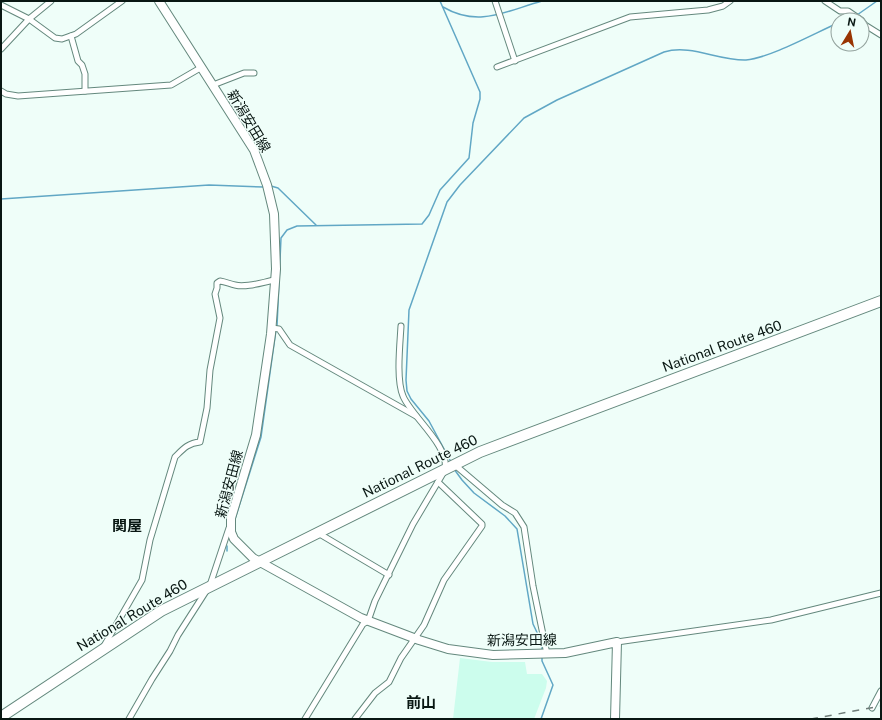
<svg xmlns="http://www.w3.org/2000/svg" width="882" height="720" font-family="'Public Sans','Noto Sans JP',sans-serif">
	<rect width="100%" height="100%" fill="#effef9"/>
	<path fill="#ccfded" d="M460 658 492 662H525L527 674H542L547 681 546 688 534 719H453Z"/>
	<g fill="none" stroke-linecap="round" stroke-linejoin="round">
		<g stroke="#61a7c5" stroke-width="1.5">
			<path d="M443 7C479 28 506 11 542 1"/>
			<path d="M857 15 877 1"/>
			<path d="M847 20 854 17"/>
			<path d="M271 186 278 188 316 225"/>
			<path d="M1 199 209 185 264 187"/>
			<path d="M277 326 281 238 287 230 297 226 422 224 429 215 440 190 469 158 473 123 480 99V92L440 1"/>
			<path d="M451 462 429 421 411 399 407 391 406 380 409 310 447 202 460 185 524 118 557 100 664 52C691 44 719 61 746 60 770 58 815 33 838 23"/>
			<path d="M454 469 462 480 474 493 505 516 517 529 533 624 542 643V650"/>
			<path d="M235 519 261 437 276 330"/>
			<path d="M227 551V546"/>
			<path d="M541 719 553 685 542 661V656"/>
		</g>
		<g stroke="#64887d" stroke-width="7">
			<g id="street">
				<path d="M495 1 515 61"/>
				<path d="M825 1 840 11H848L861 20"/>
				<path d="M1 5 29 19 55 38 62 39 76 34 122 1"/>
				<path d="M862 21 865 25 881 35"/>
				<path d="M71 36 78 61 82 65 85 74V91"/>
				<path d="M1 49 29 19 51 1"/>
				<path d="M497 67 630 17 708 10 723 6 730 1"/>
				<path d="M213 85 244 73H254"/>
				<path d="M1 91 6 94 18 96 171 85 202 67"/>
				<path d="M272 328 279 329 290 345 416 416"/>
				<path d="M455 465 502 505 515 513 524 527 533 586 547 654"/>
				<path d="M318 533 389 575"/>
				<path d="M617 642 771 620 881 593"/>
				<path d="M104 646 142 580 150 540 175 457C183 449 188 443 200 442L207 408 210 370 220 318 215 294 217 288V283L220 281C226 282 230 284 235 285 247 288 263 282 275 280"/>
				<path d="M872 708 881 691"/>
				<path d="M129 719 152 679 170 651 178 635 210 585 229 528"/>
				<path d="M305 719 363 624 368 621 375 601 413 524 445 470C450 446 411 416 403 396 396 380 400 344 401 326"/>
				<path d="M355 719 375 693 389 682 401 658 424 625 444 580 482 526V524L438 482"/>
			</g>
		</g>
		<g stroke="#64887d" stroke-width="10">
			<path id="primary" d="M159 1 254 150 267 185 274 214 276 269 271 334 256 435 231 518V532L234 539 253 558 361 618 419 640 448 649 493 655 565 653 617 642 615 719"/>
		</g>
		<g stroke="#64887d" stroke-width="12">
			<path id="highway" d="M1 717 161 611 480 452 881 301"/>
		</g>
		<use href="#street" stroke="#fff" stroke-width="5"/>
		<use href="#primary" stroke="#fff" stroke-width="8"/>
		<use href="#highway" stroke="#fff" stroke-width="10"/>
		<path stroke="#6e7c78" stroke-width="1.5" stroke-dasharray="7 7" stroke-linecap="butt" d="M811 719 881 706"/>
	</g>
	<g text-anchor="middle" stroke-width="3" stroke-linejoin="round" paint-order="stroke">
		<g font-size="14" fill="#091713" stroke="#effef9">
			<text transform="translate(249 121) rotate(59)" y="5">新潟安田線</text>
			<text transform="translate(722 346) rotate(-20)" y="5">National Route 460</text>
			<text transform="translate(420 466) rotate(-26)" y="5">National Route 460</text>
			<text transform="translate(229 484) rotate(-75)" y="5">新潟安田線</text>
			<text transform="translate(132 615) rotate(-31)" y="5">National Route 460</text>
			<text transform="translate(522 640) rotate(-1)" y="5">新潟安田線</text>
		</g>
		<g font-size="15" font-weight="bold" fill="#091713" stroke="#effef9">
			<text x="127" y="531">関屋</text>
			<text x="421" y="708">前山</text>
		</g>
	</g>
	<rect width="882" height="720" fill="none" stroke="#091713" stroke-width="4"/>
	<g transform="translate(850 32) rotate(10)"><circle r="19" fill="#effef9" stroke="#93a29d"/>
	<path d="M0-3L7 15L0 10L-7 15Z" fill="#993402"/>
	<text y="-6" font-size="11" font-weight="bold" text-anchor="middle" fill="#091713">N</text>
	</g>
</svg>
